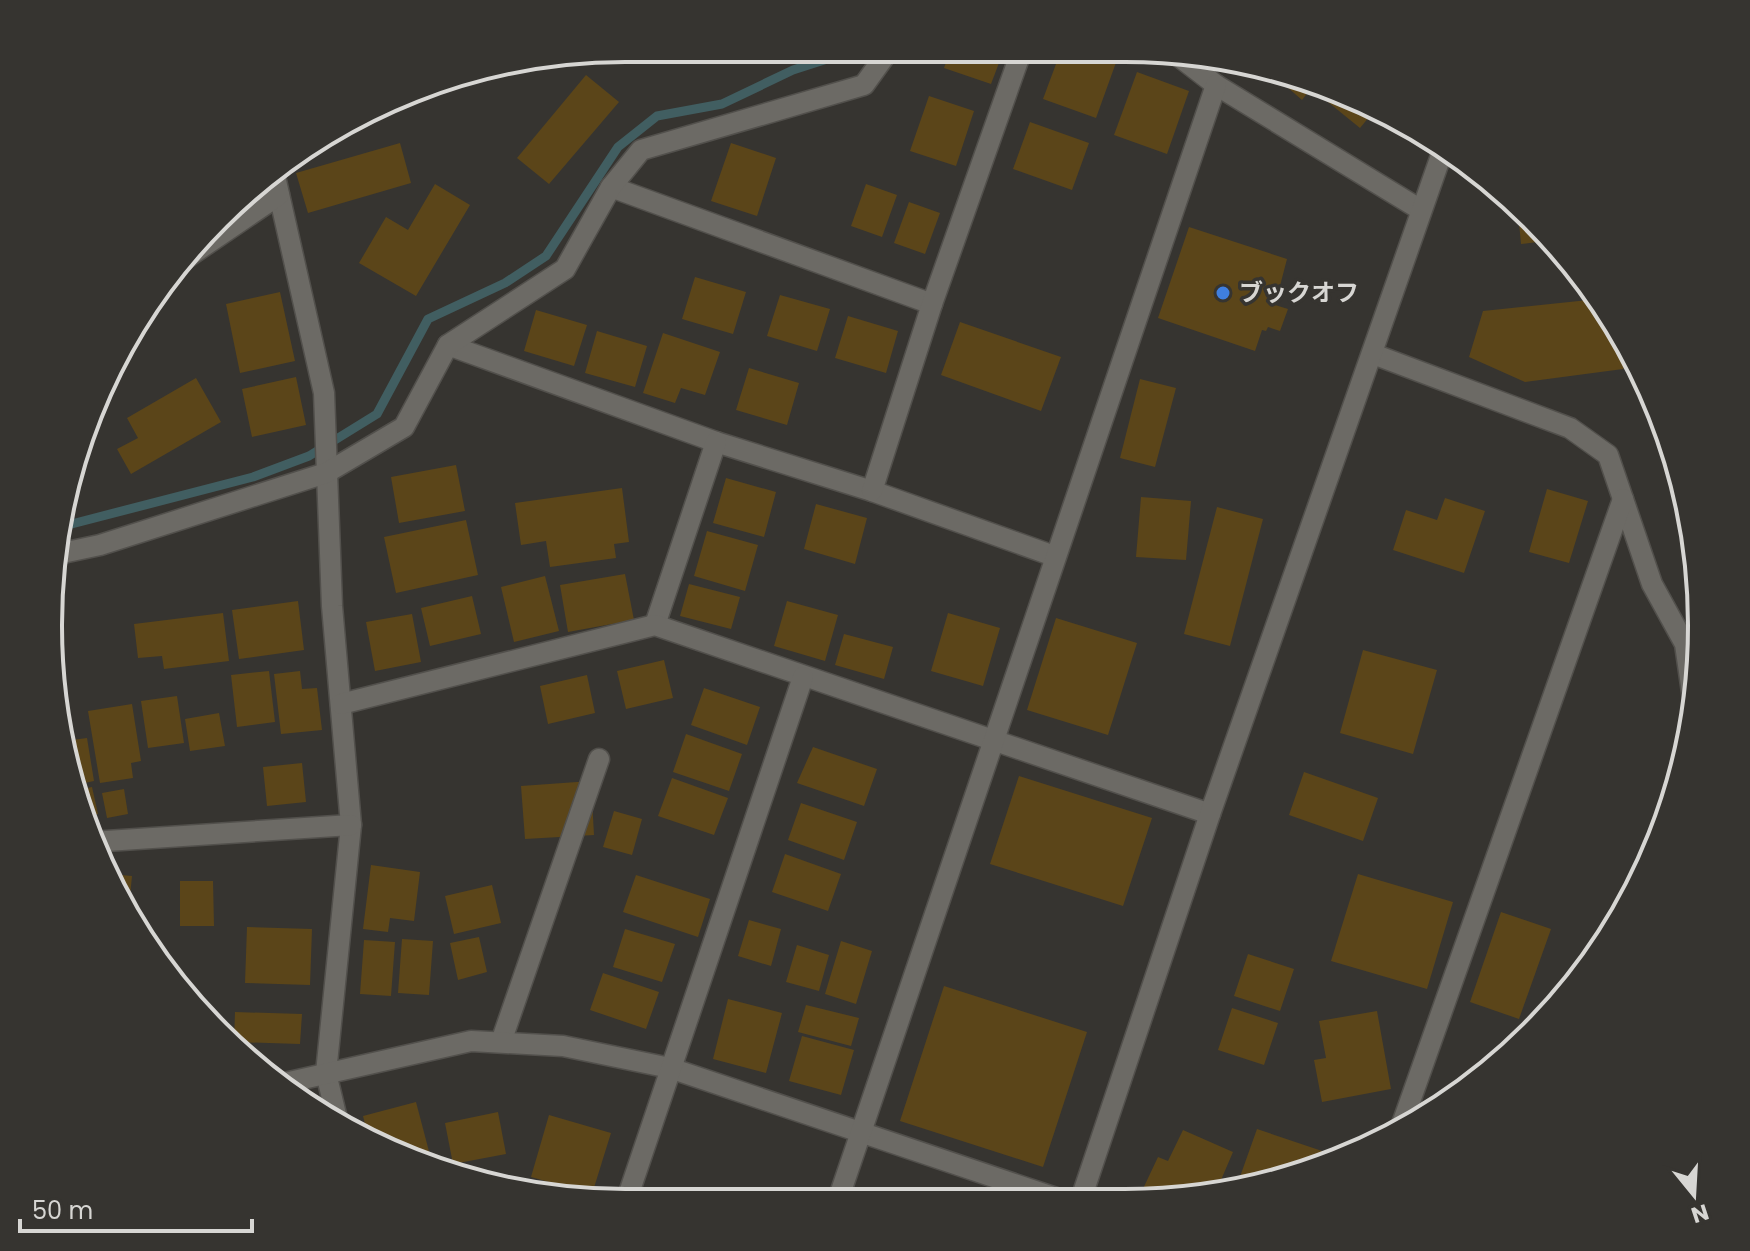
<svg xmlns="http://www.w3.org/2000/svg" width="1750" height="1251" font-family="Poppins,'Noto Sans JP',sans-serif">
	<rect width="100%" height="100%" fill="#363430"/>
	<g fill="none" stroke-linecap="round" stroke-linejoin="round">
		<path stroke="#415e61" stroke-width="9" d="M60 527 253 477 309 456 377 414 428 319 505 283 546 256 618 147 657 116 722 104 793 70 849 52"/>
	</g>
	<g fill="#5b4519">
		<path d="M949 54H976L1002 55 991 84 944 68Z"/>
		<path d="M1059 56 1118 57 1096 118 1043 99Z"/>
		<path d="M1269 71 1312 87 1302 100Z"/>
		<path d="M1137 72 1189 91 1167 154 1114 135Z"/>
		<path d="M586 75 619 102 549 184 517 158Z"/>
		<path d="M1327 93 1344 99 1374 111 1360 128 1323 98Z"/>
		<path d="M929 96 974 111 956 166 910 151Z"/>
		<path d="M1030 122 1089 143 1072 190 1013 169Z"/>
		<path d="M400 143 411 183 308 213 296 173Z"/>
		<path d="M731 143 776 158 757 216 711 201Z"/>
		<path d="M435 184 470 205 416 296 359 263 386 217 408 230Z"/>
		<path d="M866 184 897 195 882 237 851 226Z"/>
		<path d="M909 202 940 213 925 254 894 243Z"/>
		<path d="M1518 212 1553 240 1521 244Z"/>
		<path d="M1189 227 1287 259 1275 305 1288 309 1280 331 1268 327 1266 331 1262 330 1255 351 1158 318Z"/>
		<path d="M695 277 746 292 733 334 682 319Z"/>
		<path d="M280 292 295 361 240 373 226 304Z"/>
		<path d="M780 295 830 309 817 351 767 336Z"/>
		<path d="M1598 299 1632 353 1623 369 1525 382 1469 357 1483 311Z"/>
		<path d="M536 310 587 325 574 366 524 351Z"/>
		<path d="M848 316 898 331 886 373 835 358Z"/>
		<path d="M960 322 1061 357 1041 411 941 375Z"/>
		<path d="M597 331 647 346 635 387 585 373Z"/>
		<path d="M663 333 720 352 705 395 681 388 675 403 643 393Z"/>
		<path d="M749 368 799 383 787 425 736 410Z"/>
		<path d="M296 377 306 425 252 437 242 389Z"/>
		<path d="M196 378 221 422 131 474 117 449 138 438 127 418Z"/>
		<path d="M1140 379 1176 388 1155 467 1120 458Z"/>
		<path d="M1672 443 1679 473 1673 474 1665 445Z"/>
		<path d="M456 465 465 511 399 523 391 477Z"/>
		<path d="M726 478 776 492 764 537 713 523Z"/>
		<path d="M622 488 629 542 614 544 616 558 550 567 546 541 521 545 515 503Z"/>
		<path d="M1683 488 1689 517 1684 518 1676 490Z"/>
		<path d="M1547 489 1588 501 1569 563 1529 552Z"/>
		<path d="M1141 497 1191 501 1186 560 1136 557Z"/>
		<path d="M1445 498 1485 511 1464 573 1393 550 1406 510 1437 520Z"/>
		<path d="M816 504 867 518 855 564 804 549Z"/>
		<path d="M1217 507 1263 519 1230 646 1184 634Z"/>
		<path d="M466 520 478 575 396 593 384 537Z"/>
		<path d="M707 531 758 545 745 591 694 576Z"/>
		<path d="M625 574 634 620 568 632 560 585Z"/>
		<path d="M545 576 559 631 514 642 501 587Z"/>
		<path d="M689 584 740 597 731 629 680 616Z"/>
		<path d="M472 596 481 634 430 646 421 608Z"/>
		<path d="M298 601 304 650 239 659 232 610Z"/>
		<path d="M787 601 838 615 825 661 774 646Z"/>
		<path d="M223 613 229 661 164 669 162 656 138 658 134 624Z"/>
		<path d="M948 613 1000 628 983 686 931 671Z"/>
		<path d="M412 614 421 662 375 671 366 622Z"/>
		<path d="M1056 618 1137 643 1108 735 1027 710Z"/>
		<path d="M844 634 893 647 884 679 835 665Z"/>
		<path d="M1363 650 1437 670 1413 754 1340 733Z"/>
		<path d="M664 660 673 698 626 709 617 671Z"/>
		<path d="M269 671 275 722 237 727 231 675Z"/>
		<path d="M300 671 302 689 317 688 322 730 281 734 274 674Z"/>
		<path d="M587 675 595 713 548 724 540 686Z"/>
		<path d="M704 688 760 707 747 745 691 725Z"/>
		<path d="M177 696 184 743 148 748 141 701Z"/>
		<path d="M132 704 141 761 131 763 133 778 100 783 88 711Z"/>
		<path d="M219 713 225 746 190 751 185 719Z"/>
		<path d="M686 734 742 754 729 791 673 772Z"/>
		<path d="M87 738 94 781 75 785 64 741Z"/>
		<path d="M813 747 877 769 864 806 797 783Z"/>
		<path d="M302 763 306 802 267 806 263 767Z"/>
		<path d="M1304 772 1378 798 1363 841 1289 815Z"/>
		<path d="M1019 776 1152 818 1123 906 990 864Z"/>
		<path d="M672 778 728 798 714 835 658 816Z"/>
		<path d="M591 781 594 835 525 839 521 786Z"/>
		<path d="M92 787 98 814 84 817 77 790Z"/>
		<path d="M124 789 128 814 107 818 102 793Z"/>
		<path d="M801 803 857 822 844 860 788 840Z"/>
		<path d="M614 811 642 819 632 855 603 847Z"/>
		<path d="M785 854 841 874 828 911 772 892Z"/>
		<path d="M371 865 420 872 414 921 390 918 388 932 363 929Z"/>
		<path d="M109 874 132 876 129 906Z"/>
		<path d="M1358 874 1453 902 1427 989 1331 961Z"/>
		<path d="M636 875 710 899 698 937 623 912Z"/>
		<path d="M180 881H213L214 926H180Z"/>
		<path d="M492 885 501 923 454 934 445 896Z"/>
		<path d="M1501 912 1551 929 1519 1019 1470 1002Z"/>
		<path d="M749 920 781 929 771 966 738 956Z"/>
		<path d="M247 927 312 929 310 985 245 983Z"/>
		<path d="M625 929 675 944 662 982 613 967Z"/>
		<path d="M479 937 487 972 458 980 450 943Z"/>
		<path d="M402 939 433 941 429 995 398 993Z"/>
		<path d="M364 940 395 942 391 996 360 994Z"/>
		<path d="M159 941 169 967 167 968 152 944Z"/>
		<path d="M841 941 872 951 856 1004 825 994Z"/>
		<path d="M1595 941 1603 944 1584 975H1583Z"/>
		<path d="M797 945 829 955 819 991 786 982Z"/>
		<path d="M1248 954 1294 969 1280 1011 1234 996Z"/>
		<path d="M603 973 659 992 646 1029 590 1010Z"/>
		<path d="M944 986 1087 1032 1043 1167 900 1121Z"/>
		<path d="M728 999 782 1013 766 1073 713 1059Z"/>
		<path d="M806 1005 859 1018 851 1046 798 1032Z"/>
		<path d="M1232 1008 1278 1023 1264 1065 1218 1050Z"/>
		<path d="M1377 1011 1391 1089 1322 1102 1314 1060 1326 1058 1319 1021Z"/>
		<path d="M235 1012 302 1014 300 1044 234 1042Z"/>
		<path d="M802 1036 854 1050 841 1095 789 1081Z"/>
		<path d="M416 1102 431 1159 419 1162 370 1143 363 1116Z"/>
		<path d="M498 1112 506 1154 453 1164 445 1123Z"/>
		<path d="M549 1115 611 1133 592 1194 531 1177Z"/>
		<path d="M1257 1129 1337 1156 1335 1162 1236 1188Z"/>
		<path d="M1183 1130 1233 1152 1215 1194 1200 1198H1152L1141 1193 1158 1157 1168 1161Z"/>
	</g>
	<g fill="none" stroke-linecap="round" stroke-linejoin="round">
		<g stroke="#52504c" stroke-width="23">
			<g id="street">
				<path d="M1181 58 1216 85 1421 210"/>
				<path d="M274 172 324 393 332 606 351 825 326 1073 338 1123"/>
				<path d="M611 187 932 304"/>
				<path d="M179 263 279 195"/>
				<path d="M448 345 716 442 872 491 1054 556"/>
				<path d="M1373 354 1570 428 1608 455 1652 584 1685 644 1694 706"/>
				<path d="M872 491 932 304 1020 55"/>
				<path d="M53 555 100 545 326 473 404 427 448 345 565 269 611 187 641 150 864 85 887 53"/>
				<path d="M655 625 716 442"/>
				<path d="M341 704 655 625 1210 814"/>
				<path d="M91 842 351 825"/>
				<path d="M501 1042 599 759"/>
				<path d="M276 1085 471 1041 563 1046 670 1068 1059 1199"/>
				<path d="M1402 1124 1623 499"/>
				<path d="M838 1200 1216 85"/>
				<path d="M626 1202 803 677"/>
			</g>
		</g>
		<g stroke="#52504c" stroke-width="23">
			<path id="secondary" d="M1081 1199 1210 814 1443 150"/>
		</g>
		<use href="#street" stroke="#6c6a65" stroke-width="20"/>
		<use href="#secondary" stroke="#6c6a65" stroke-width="20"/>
	</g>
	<circle fill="#3f7fe0" stroke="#363430" stroke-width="3" cx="1223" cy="293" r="8"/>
	<g text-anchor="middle" stroke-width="7" stroke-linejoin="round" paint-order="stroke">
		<g font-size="24" font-weight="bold" fill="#d7d6d3" stroke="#363430" text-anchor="start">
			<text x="1239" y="301">ブックオフ</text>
		</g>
	</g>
	<path d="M0 0H1750V1251H0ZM625 62H1125A563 563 0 0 1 1688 625V626A563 563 0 0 1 1125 1189H625A563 563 0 0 1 62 626V625A563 563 0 0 1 625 62Z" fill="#363430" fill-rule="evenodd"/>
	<path fill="none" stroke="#d7d6d3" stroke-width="4" d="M625 62H1125A563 563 0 0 1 1688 625V626A563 563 0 0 1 1125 1189H625A563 563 0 0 1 62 626V625A563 563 0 0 1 625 62Z"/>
	<g transform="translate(1694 1195) rotate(162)" stroke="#363430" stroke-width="6" paint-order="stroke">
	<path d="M0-6L14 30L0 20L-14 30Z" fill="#d7d6d3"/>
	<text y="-12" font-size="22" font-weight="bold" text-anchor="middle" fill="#d7d6d3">N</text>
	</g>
	<path d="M20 1219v12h232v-12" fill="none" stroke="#d7d6d3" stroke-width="4"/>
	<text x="32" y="1219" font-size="24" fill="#d7d6d3" stroke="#363430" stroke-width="6" paint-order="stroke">50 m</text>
</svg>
